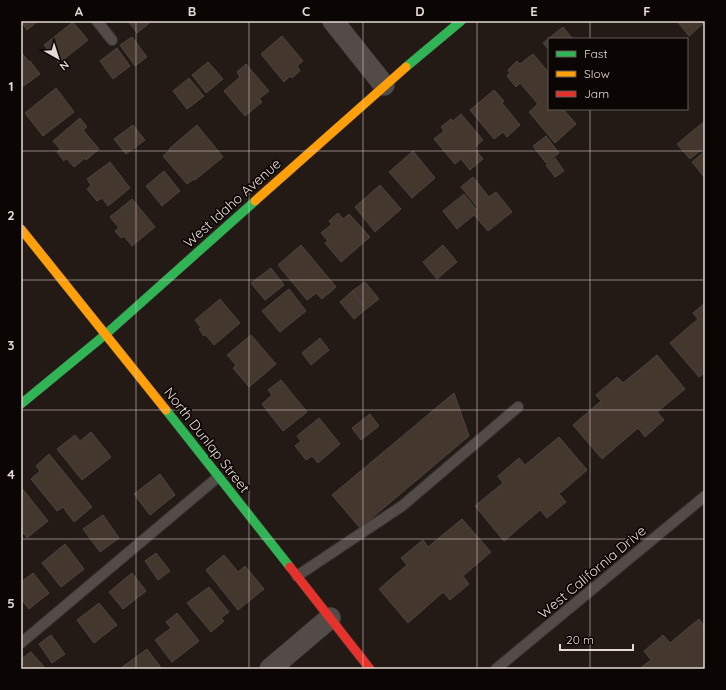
<svg xmlns="http://www.w3.org/2000/svg" width="726" height="690" font-family="Quicksand,sans-serif">
	<rect width="100%" height="100%" fill="#231a16"/>
	<g fill="#44372d" stroke="#4d4541">
		<path d="M21 21H38L27 30Z"/>
		<path d="M128 21H152L137 33Z"/>
		<path d="M677 21H705V22L689 36Z"/>
		<path d="M73 22 88 40 59 63 44 45Z"/>
		<path d="M563 27 573 39H549V50L543 43Z"/>
		<path d="M282 36 303 61 297 66 300 71 292 78 290 76 284 82 261 54Z"/>
		<path d="M132 37 147 57 135 66 120 45Z"/>
		<path d="M117 48 130 66 113 79 100 61Z"/>
		<path d="M21 52 29 62 30 61 40 74 21 88Z"/>
		<path d="M533 54 549 73V90L547 91 549 93V109H563L576 124 555 143 529 112 538 104 520 83 516 87 507 76 510 73 508 70 517 61 520 64Z"/>
		<path d="M208 62 223 79 206 93 192 75Z"/>
		<path d="M246 64 269 91 259 99 262 102 245 116 224 91 240 77 237 72Z"/>
		<path d="M189 78 204 96 187 109 173 91Z"/>
		<path d="M56 88 74 112 43 136 25 113Z"/>
		<path d="M494 90 504 101 502 103 520 125 507 137 503 132 494 139 470 110Z"/>
		<path d="M461 114 483 140 474 148 483 159 470 170 461 159 455 164 434 139 444 131 441 127 451 119 453 121Z"/>
		<path d="M80 118 87 127 83 130 99 149 86 160 85 158 74 167 66 158 64 161 57 152 60 149 53 141Z"/>
		<path d="M705 121V147L690 159 677 144Z"/>
		<path d="M133 125 145 140 126 154 114 139Z"/>
		<path d="M197 125 223 157 195 180 194 179 187 184 163 156 170 150 169 149Z"/>
		<path d="M546 136 559 153 546 163 533 146Z"/>
		<path d="M413 151 435 178 412 198 389 172Z"/>
		<path d="M705 151V178L692 162Z"/>
		<path d="M555 158 564 171 555 177 546 165Z"/>
		<path d="M110 162 130 188 108 206 102 198 97 201 87 189 91 185 87 179Z"/>
		<path d="M164 171 180 191 162 206 146 186Z"/>
		<path d="M473 177 489 197 496 192 512 212 488 231 474 215 457 229 443 211 464 194 476 209 478 208 461 187Z"/>
		<path d="M380 185 401 209 375 232 355 207Z"/>
		<path d="M132 199 155 227 132 246 124 236 121 238 115 231 119 228 110 217Z"/>
		<path d="M338 213 343 219 349 214 370 237 341 262 325 243 328 241 321 233 332 224 329 221Z"/>
		<path d="M301 245 336 287 322 299 316 293 307 300 278 265Z"/>
		<path d="M443 245 457 262 437 279 423 262Z"/>
		<path d="M271 268 284 285 265 300 251 283Z"/>
		<path d="M365 282 379 299 366 309 352 291Z"/>
		<path d="M289 289 306 311 280 332 262 311Z"/>
		<path d="M352 291 366 309 354 319 340 302Z"/>
		<path d="M220 299 240 323 214 345 205 334 204 336 199 329 201 328 195 320Z"/>
		<path d="M705 303V372L699 377 670 343 698 319 693 313Z"/>
		<path d="M251 335 276 364 249 387 233 368 236 365 227 355Z"/>
		<path d="M320 338 329 350 311 365 302 353Z"/>
		<path d="M657 355 685 389 657 412 664 420 645 437 638 428 602 459 573 425 601 401 596 395 617 377 623 383Z"/>
		<path d="M281 380 307 412 283 431 262 404 272 395 268 390Z"/>
		<path d="M454 393 469 436 360 528 332 495Z"/>
		<path d="M370 414 379 426 361 440 352 428Z"/>
		<path d="M319 418 340 444 318 463 312 456 306 460 295 446 301 441 297 436Z"/>
		<path d="M91 432 111 457 82 480 57 449 75 435 80 441Z"/>
		<path d="M559 437 587 470 559 494 566 502 547 518 540 510 504 541 475 506 503 483 498 476 519 458 525 465Z"/>
		<path d="M49 454 92 507 74 522 63 507 57 511 31 479 40 471 36 466Z"/>
		<path d="M160 474 175 495 150 515 134 494Z"/>
		<path d="M21 487 48 521 27 538 21 530Z"/>
		<path d="M103 515 119 538 100 552 83 529Z"/>
		<path d="M462 519 491 552 463 576 469 584 450 600 443 592 408 623 379 589 407 565 401 558 423 540 428 547Z"/>
		<path d="M65 544 84 569 61 587 42 563Z"/>
		<path d="M156 553 170 571 158 580 145 561Z"/>
		<path d="M224 555 238 572 245 566 264 589 238 610 206 570Z"/>
		<path d="M33 573 49 593 29 609 21 599V582Z"/>
		<path d="M132 573 146 591 123 609 109 592Z"/>
		<path d="M209 587 229 612 221 618 224 621 211 632 187 603Z"/>
		<path d="M99 603 117 625 94 643 77 620Z"/>
		<path d="M177 613 199 641 172 662 155 640 171 628 166 622Z"/>
		<path d="M699 619 705 627V669H639L651 660 644 651 663 635 670 643Z"/>
		<path d="M51 635 65 654 52 663 39 644Z"/>
		<path d="M147 649 162 669H122L121 668Z"/>
		<path d="M31 652 45 668 27 669 21 662V659Z"/>
	</g>
	<g fill="none" stroke-linecap="round" stroke-linejoin="round">
		<g stroke="#3b3431" stroke-width="12">
			<g id="lane">
				<path d="M97 21 112 40"/>
				<path d="M297 576 402 506 518 407"/>
				<path d="M21 643 218 477"/>
				<path d="M496 669 705 496"/>
			</g>
		</g>
		<g stroke="#3b3431" stroke-width="22">
			<g id="street">
				<path d="M333 21 384 85"/>
				<path d="M270 669 330 618"/>
			</g>
		</g>
		<g stroke="#3b3431" stroke-width="10">
			<g id="fast">
				<path d="M406 67 461 21"/>
				<path d="M21 404 106 334 255 201"/>
				<path d="M166 410 290 567"/>
			</g>
		</g>
		<g stroke="#3b3431" stroke-width="10">
			<g id="slow">
				<path d="M255 201 406 67"/>
				<path d="M21 229 166 410"/>
			</g>
		</g>
		<g stroke="#3b3431" stroke-width="10">
			<path id="jam" d="M290 567 370 669"/>
		</g>
		<use href="#lane" stroke="#534b48" stroke-width="10"/>
		<use href="#street" stroke="#534b48" stroke-width="21"/>
		<use href="#fast" stroke="#30b455" stroke-width="9"/>
		<use href="#slow" stroke="#ff9f0a" stroke-width="9"/>
		<use href="#jam" stroke="#e5322d" stroke-width="9"/>
	</g>
	<path fill="none" stroke="#e5d9d4" stroke-width="1" stroke-opacity="0.55" d="M136 21V669M249 21V669M363 21V669M477 21V669M590 21V39M590 109V669M21 151H705M21 280H705M21 410H705M21 539H705"/>
	<g text-anchor="middle" stroke-width="3.5" stroke-linejoin="round" paint-order="stroke">
		<g font-size="14" fill="#e5d9d4" stroke="#0b0503">
			<text transform="translate(232 203) rotate(-42)" y="5">West Idaho Avenue</text>
			<text transform="translate(207 440) rotate(52)" y="5">North Dunlap Street</text>
			<text transform="translate(592 572) rotate(-40)" y="5">West California Drive</text>
		</g>
	</g>
	<rect width="726" height="690" fill="none" stroke="#0b0503" stroke-width="44"/>
	<rect x="548" y="38" width="140" height="72" fill="#0b0503" stroke="#625a57"/>
	<rect x="556" y="51" width="20" height="6" fill="#30b455" stroke="#625a57"/>
	<text x="584" y="58" font-size="12" fill="#e5d9d4">Fast</text>
	<rect x="556" y="71" width="20" height="6" fill="#ff9f0a" stroke="#625a57"/>
	<text x="584" y="78" font-size="12" fill="#e5d9d4">Slow</text>
	<rect x="556" y="91" width="20" height="6" fill="#e5322d" stroke="#625a57"/>
	<text x="584" y="98" font-size="12" fill="#e5d9d4">Jam</text>
	<g transform="translate(58 58) rotate(141)" stroke="#0b0503" stroke-width="3" paint-order="stroke">
	<path d="M0-3L7 15L0 10L-7 15Z" fill="#e5d9d4"/>
	<text y="-6" font-size="11" font-weight="bold" text-anchor="middle" fill="#e5d9d4">N</text>
	</g>
	<path d="M560 644v6h73v-6" fill="none" stroke="#e5d9d4" stroke-width="2"/>
	<text x="566" y="644" font-size="12" fill="#e5d9d4" stroke="#0b0503" stroke-width="3" paint-order="stroke">20 m</text>
	<rect x="22" y="22" width="682" height="646" fill="none" stroke="#e5d9d4" stroke-width="1.5"/>
	<g font-size="13" text-anchor="middle" font-weight="bold" fill="#e5d9d4">
		<text x="79" y="16">A</text>
		<text x="192" y="16">B</text>
		<text x="306" y="16">C</text>
		<text x="420" y="16">D</text>
		<text x="534" y="16">E</text>
		<text x="647" y="16">F</text>
		<text x="11" y="91">1</text>
		<text x="11" y="220">2</text>
		<text x="11" y="350">3</text>
		<text x="11" y="479">4</text>
		<text x="11" y="608">5</text>
	</g>
</svg>
